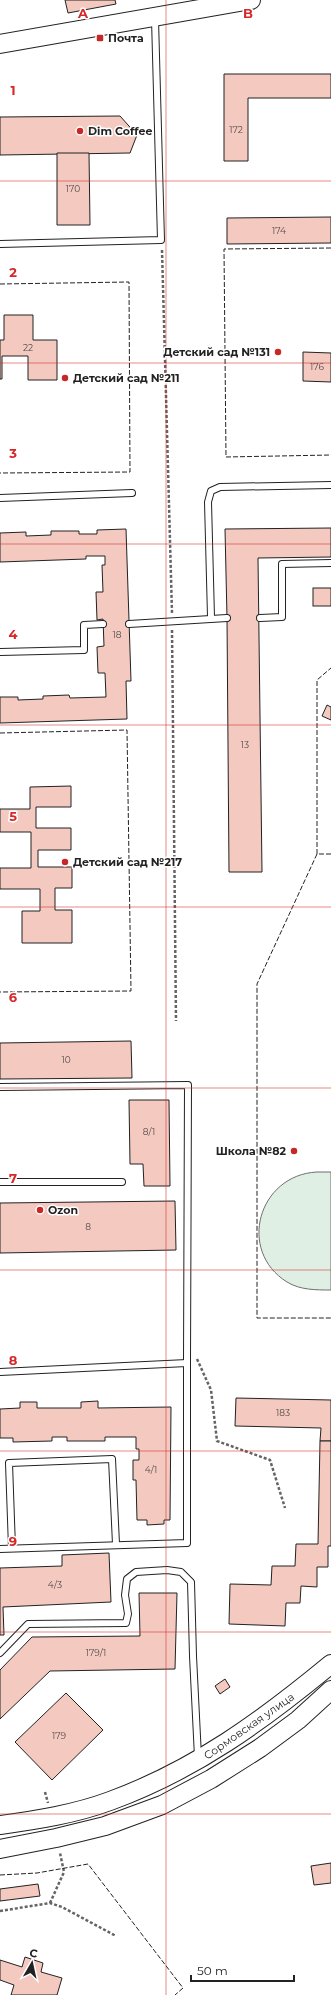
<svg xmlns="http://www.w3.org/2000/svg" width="331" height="1995" font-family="Montserrat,sans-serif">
	<rect width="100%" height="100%" fill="#fff"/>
	<path fill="#e0efe3" stroke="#6f6f6f" d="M317 1172H331V1290C316 1290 300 1290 287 1282 237 1251 258 1175 317 1172Z"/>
	<g fill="#f3c9c0" stroke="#222">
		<path d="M65 0H115L116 4 68 13Z"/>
		<path d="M224 74H331V98H248V161H224Z"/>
		<path d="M120 116 137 135 130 153 0 155V117Z"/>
		<path d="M57 153H89L90 225H57Z"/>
		<path d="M331 217V243L227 244V218Z"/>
		<path d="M4 315H33V340H57V380H28V356H2V379H0V340H4Z"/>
		<path d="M303 352 331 353V382L303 381Z"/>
		<path d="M331 528V557L258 558 262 872H229L227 618 225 529Z"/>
		<path d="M126 529 131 681H126L127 719 0 723V697H18V700L43 699V696L69 695 70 698 106 697 105 673H98L97 647 104 646 103 619 97 620 96 592H103L102 565H105V556H86V559L0 562V533L26 532V536L51 535V531H79V534H97V530Z"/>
		<rect x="313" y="588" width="18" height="18"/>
		<path d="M327 705 331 707V720L322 716Z"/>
		<path d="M71 786V807H36V828H71V850H38V867H72V888H55V910H72V943H22V911H40V889H0V868H31V832H0V809H30V787Z"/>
		<path d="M131 1041 132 1078 0 1079V1043Z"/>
		<path d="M129 1100H169L170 1186H144L143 1164H130Z"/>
		<path d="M175 1201 176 1250 0 1253V1203Z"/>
		<path d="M236 1398 331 1400V1441H320L321 1428 235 1426Z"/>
		<path d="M98 1401V1408L171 1407 170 1520H164V1524L147 1525V1520H137L136 1480H133V1460H139V1449H136V1437H105V1441H67V1437H52V1441L13 1442V1438H0V1409L20 1408V1402H37V1408H81V1402Z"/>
		<path d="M320 1441H331V1546H328V1567H317V1587L301 1586 300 1603H286L285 1626 229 1624 230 1584 271 1585 272 1566H295L296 1544H318Z"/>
		<path d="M109 1553 111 1602 3 1607 4 1635H0V1568L62 1566V1555Z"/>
		<path d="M139 1593H177L175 1669 50 1671 0 1719V1670L32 1637 140 1636Z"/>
		<path d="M225 1679 230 1687 220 1694 215 1686Z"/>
		<path d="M66 1693 103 1730 52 1780 15 1742Z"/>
		<path d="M331 1863V1883L314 1885 311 1866Z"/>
		<path d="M38 1884 40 1896 0 1901V1889Z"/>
		<path d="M25 1957 43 1963 41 1972 62 1978 57 1995H11L14 1985 0 1980V1960L22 1967Z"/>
	</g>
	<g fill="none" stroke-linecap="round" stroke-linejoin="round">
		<g stroke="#222" stroke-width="8">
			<g id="service">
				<path d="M0 244 161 240 155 19"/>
				<path d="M0 498 132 493"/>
				<path d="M211 617 208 502 211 491 220 487 331 485"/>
				<path d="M260 618 282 617V564L331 563"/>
				<path d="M129 624 227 618"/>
				<path d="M0 652 84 650V625L103 624"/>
				<path d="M0 1087 188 1085 187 1363"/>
				<path d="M0 1182H122"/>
				<path d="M0 1372 187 1363V1543L0 1549"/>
				<path d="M12 1548 9 1463 112 1459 116 1544"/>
				<path d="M0 1653 28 1624 126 1623 128 1614 125 1595 127 1579 136 1572 167 1570 181 1572 191 1582 193 1656 198 1757"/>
			</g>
		</g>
		<g stroke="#222" stroke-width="20">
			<g id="secondary">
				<path d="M0 44 251 0"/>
				<path d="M0 1825C37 1820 75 1814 110 1801 195 1770 262 1721 331 1664"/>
				<path d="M0 1849 56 1838 105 1826 162 1805 211 1779 260 1748 298 1720 331 1690"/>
			</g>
		</g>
		<g stroke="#646464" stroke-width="2.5" stroke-dasharray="3 2" stroke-linecap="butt">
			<path d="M162 250 172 613"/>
			<path d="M172 630 176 1021"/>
			<path d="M197 1359 211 1390 217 1441 270 1460 285 1508"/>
			<path d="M45 1792 48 1803"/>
			<path d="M50 1903 64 1872 60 1853"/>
			<path d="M0 1911 50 1903 62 1907 116 1936"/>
		</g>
		<use href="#service" stroke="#fff" stroke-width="6"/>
		<use href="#secondary" stroke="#fff" stroke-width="18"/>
		<g stroke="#222" stroke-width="1" stroke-dasharray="5 2" stroke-linecap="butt">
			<path d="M331 248 224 249 226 457 331 455"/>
			<path d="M0 284 129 282 130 472 0 473"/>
			<path d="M0 733 127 730 131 991 0 992"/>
			<path d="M317 854V680L331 668"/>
			<path d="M331 854H317L257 984V1318H331"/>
			<path d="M0 1875 37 1873 88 1864 183 1988 175 1995"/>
		</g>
	</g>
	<path fill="none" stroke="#d62828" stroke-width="1" stroke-opacity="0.55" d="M166 0V1995M0 181H331M0 363H331M0 544H331M0 725H331M0 907H331M0 1088H331M0 1270H331M0 1451H331M0 1632H331M0 1814H331"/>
	<g fill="#c62828" stroke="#fff" stroke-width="1.5">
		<rect x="96" y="34" width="8" height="8" rx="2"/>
		<circle cx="80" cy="131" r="4"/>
		<circle cx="278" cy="352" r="4"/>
		<circle cx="65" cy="378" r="4"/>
		<circle cx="65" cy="862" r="4"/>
		<circle cx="294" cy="1151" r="4"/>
		<circle cx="40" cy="1210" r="4"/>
	</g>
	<g text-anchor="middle" stroke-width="3" stroke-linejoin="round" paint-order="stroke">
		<g font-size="9" fill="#564c4a">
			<text x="236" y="133">172</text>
			<text x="73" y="192">170</text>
			<text x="279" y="234">174</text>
			<text x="28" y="351">22</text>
			<text x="317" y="370">176</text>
			<text x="117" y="638">18</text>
			<text x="245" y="748">13</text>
			<text x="66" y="1063">10</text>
			<text x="149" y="1135">8/1</text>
			<text x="88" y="1230">8</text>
			<text x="283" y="1416">183</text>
			<text x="151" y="1473">4/1</text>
			<text x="55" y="1588">4/3</text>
			<text x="96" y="1656">179/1</text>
			<text x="59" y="1739">179</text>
		</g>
		<g font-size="11" font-weight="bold" fill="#222" stroke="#fff" text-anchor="start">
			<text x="108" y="42">Почта</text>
			<text x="88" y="135">Dim Coffee</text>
			<text x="270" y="356" text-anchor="end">Детский сад №131</text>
			<text x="73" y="382">Детский сад №211</text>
			<text x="73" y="866">Детский сад №217</text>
			<text x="286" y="1155" text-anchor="end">Школа №82</text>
			<text x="48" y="1214">Ozon</text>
		</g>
		<g font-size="11" fill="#222" stroke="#fff">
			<text transform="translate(249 1726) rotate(-35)" y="4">Сормовская улица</text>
		</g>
	</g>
	<g font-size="13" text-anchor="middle" font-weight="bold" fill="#d62828" stroke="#fff" stroke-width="3" stroke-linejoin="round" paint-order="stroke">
		<text x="83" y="18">A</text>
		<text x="248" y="18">B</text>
		<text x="13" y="95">1</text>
		<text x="13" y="277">2</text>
		<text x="13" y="458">3</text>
		<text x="13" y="639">4</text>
		<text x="13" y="821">5</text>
		<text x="13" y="1002">6</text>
		<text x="13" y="1183">7</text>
		<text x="13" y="1365">8</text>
		<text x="13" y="1546">9</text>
	</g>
	<g transform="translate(32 1963) rotate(9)" stroke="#ffffff" stroke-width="3" paint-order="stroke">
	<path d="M0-3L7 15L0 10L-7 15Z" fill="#222222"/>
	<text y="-6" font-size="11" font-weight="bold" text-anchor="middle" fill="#222222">С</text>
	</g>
	<path d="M191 1975v6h103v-6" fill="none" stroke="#222222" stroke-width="2"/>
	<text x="197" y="1975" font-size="12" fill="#222222" stroke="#ffffff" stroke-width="3" paint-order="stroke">50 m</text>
</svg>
